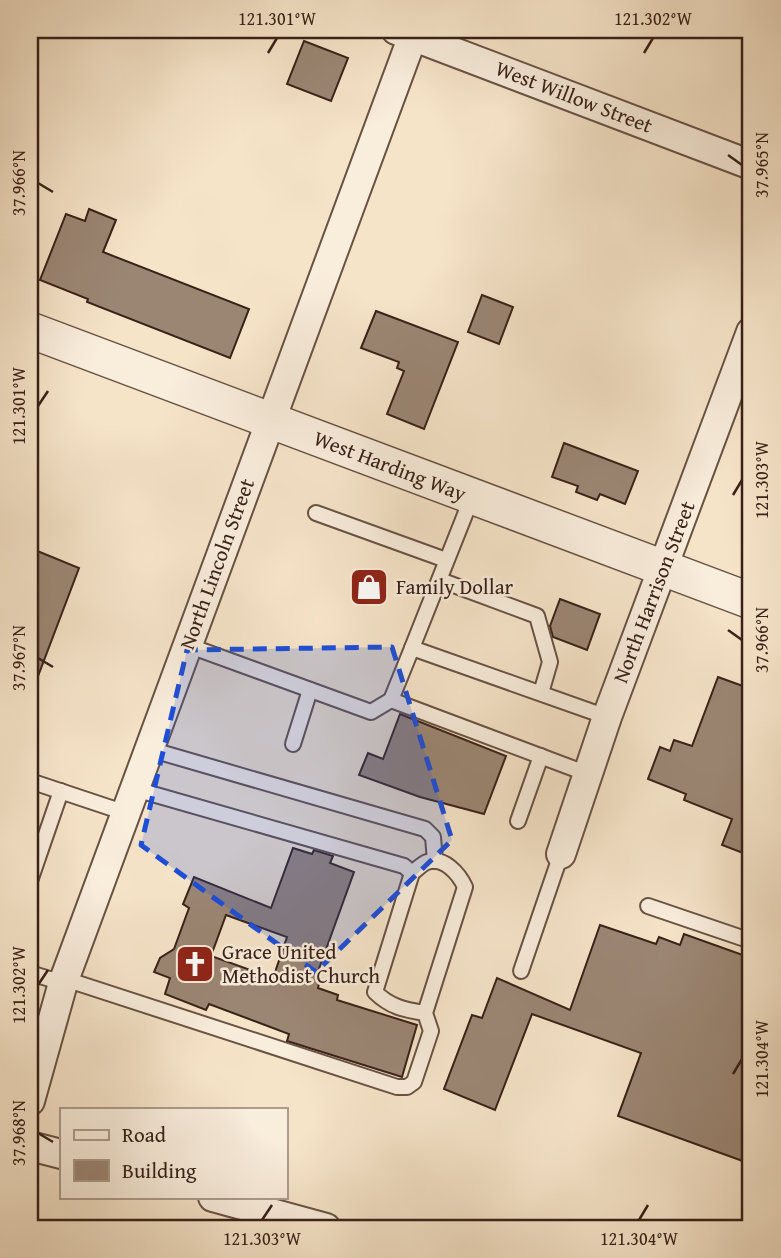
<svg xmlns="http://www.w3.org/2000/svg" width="781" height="1258" font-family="'Gentium Book Plus',serif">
	<rect width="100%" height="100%" fill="#f6e4c9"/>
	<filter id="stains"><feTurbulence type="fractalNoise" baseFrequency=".00286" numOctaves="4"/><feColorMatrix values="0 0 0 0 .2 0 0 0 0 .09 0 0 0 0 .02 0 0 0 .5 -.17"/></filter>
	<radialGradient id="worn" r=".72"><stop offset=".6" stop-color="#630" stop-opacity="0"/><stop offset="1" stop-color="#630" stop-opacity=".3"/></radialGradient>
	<g fill="#9b8674" stroke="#382118" stroke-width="2" fill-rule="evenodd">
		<path d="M304 41 348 58 331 101 287 84Z"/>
		<path d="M89 209 116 220 103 252 249 309 230 358 87 302 88 299 40 280 66 214 85 221Z"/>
		<path d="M482 295 513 307 499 344 468 332Z"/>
		<path d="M376 311 458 342 424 429 387 414 404 371 397 368 399 362 361 348Z"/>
		<path d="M564 443 638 471 625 504 600 494 597 500 576 492 578 486 552 477Z"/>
		<path d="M30 548 79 568 32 692H30Z"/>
		<path d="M560 599 600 614 587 650 553 637 550 626Z"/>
		<path d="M718 677 751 689V856L722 845 732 819 684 800 686 794 648 779 660 747 670 751 674 740 692 746Z"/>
		<path d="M400 714 506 756 484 814 420 797 359 775 368 753 383 759Z"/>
		<path d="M293 848 312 854 314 850 333 856 330 863 354 872 316 977 320 979 318 988 338 995 337 1000 417 1025 402 1077 287 1041 289 1034 209 1004 206 1010 165 994 170 978 154 972 160 958 174 949 189 908 183 904 194 877 271 908ZM226 915 287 937 273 978 211 956Z"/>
		<path d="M600 925 656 944 659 937 680 945 684 934 751 958V1164L618 1116 641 1053 532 1014 495 1110 444 1089 472 1015 482 1018 497 978 570 1010Z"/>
	</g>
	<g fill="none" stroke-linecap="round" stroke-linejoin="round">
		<g stroke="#685244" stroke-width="18">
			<g id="service">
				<path d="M316 513 446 560"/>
				<path d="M440 580 537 616 550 662 541 693"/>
				<path d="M187 645 371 712 391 700"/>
				<path d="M412 648 472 497"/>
				<path d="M293 744 310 690"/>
				<path d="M149 749 425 829 433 837 435 861"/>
				<path d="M588 774 391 700 412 648 607 717"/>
				<path d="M30 781 126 813"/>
				<path d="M135 789 404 866 412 873"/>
				<path d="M518 821 541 756"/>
				<path d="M30 881 61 791"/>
				<path d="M648 906 751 941"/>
				<path d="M521 971 561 854"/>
				<path d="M30 973 63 983"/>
				<path d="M65 979 397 1087H407L414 1082 431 1031 425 1013 465 887C459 874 444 856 427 862 422 864 417 869 412 873L375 992C390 1007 405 1010 425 1013"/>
			</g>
		</g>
		<g stroke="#685244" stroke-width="32">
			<g id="minor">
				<path d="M396 30 751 165"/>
				<path d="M561 854 607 717 751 332"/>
				<path d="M30 1101 63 983 415 30"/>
				<path d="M30 1146 61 1154"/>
				<path d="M213 1197 326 1228"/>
			</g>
		</g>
		<g stroke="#685244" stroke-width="38">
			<path id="tertiary" d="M30 330 751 601"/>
		</g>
		<use href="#service" stroke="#f9eddc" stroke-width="14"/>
		<use href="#minor" stroke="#f9eddc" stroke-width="28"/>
		<use href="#tertiary" stroke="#f9eddc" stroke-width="35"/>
	</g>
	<path fill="#1d4ed8" fill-opacity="0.2" stroke="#1d4ed8" stroke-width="5" stroke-dasharray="14 9" stroke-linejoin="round" d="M392 647 452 840 316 972 141 845 187 650Z"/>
	<path fill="none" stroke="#382118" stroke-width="2.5" d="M268 53 277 38M644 53 653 38M728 155 742 165M38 183 53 192M38 406 48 391M733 495 742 480M728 630 742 640M38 658 53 667M38 985 48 970M733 1074 742 1059M38 1133 53 1142M262 1220 272 1205M639 1220 648 1205"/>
	<defs>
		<g id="shop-square" transform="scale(2.0125)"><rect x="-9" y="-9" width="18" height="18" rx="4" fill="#8f2418" stroke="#f9eddc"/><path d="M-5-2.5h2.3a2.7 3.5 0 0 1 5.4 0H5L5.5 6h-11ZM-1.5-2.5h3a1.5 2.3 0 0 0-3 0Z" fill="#fff"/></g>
		<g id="church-square" transform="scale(2.0125)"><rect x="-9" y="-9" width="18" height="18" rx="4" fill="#8f2418" stroke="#f9eddc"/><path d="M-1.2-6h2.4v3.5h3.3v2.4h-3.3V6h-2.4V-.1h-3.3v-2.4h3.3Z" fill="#fff"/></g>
	</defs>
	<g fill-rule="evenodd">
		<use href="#shop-square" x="369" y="587"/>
		<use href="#church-square" x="195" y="964"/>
	</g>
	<g text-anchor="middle" stroke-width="5" stroke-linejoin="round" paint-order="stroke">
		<g font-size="21" fill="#382118" stroke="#f9eddc">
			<text transform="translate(574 97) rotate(21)" y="7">West Willow Street</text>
			<text transform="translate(390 466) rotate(21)" y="7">West Harding Way</text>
			<text transform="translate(217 564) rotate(-70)" y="7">North Lincoln Street</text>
			<text transform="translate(654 592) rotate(-69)" y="7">North Harrison Street</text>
		</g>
		<g font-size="21" fill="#382118" stroke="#f9eddc" text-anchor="start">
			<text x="396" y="594">Family Dollar</text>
			<text x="222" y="959">Grace United<tspan x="222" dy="24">Methodist Church</tspan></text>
		</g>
	</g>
	<rect width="781" height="1258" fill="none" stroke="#f6e4c9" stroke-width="77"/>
	<rect x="60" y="1108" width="228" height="91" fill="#f9eddc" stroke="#ac9b8e" stroke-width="2"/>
	<rect x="74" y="1130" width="35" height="10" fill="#f9eddc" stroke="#ac9b8e" stroke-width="2"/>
	<text x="122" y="1142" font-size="21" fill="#382118">Road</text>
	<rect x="74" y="1160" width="35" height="21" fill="#9b8674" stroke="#ac9b8e" stroke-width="2"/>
	<text x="122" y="1178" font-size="21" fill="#382118">Building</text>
	<rect x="38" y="38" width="704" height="1182" fill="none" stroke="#382118" stroke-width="2.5"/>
	<g font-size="18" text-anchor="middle" fill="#382118">
		<text x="277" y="25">121.301°W</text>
		<text x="653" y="25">121.302°W</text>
		<text transform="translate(762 165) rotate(-90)" y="6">37.965°N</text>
		<text transform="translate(19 183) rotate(-90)" y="6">37.966°N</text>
		<text transform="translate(19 406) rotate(-90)" y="6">121.301°W</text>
		<text transform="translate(762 480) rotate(-90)" y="6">121.303°W</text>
		<text transform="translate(762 640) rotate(-90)" y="6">37.966°N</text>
		<text transform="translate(19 658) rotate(-90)" y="6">37.967°N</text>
		<text transform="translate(19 985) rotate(-90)" y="6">121.302°W</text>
		<text transform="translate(762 1059) rotate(-90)" y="6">121.304°W</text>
		<text transform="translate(19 1133) rotate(-90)" y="6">37.968°N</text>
		<text x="262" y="1245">121.303°W</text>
		<text x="639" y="1245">121.304°W</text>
	</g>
	<rect width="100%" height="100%" filter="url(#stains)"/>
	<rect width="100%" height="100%" fill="url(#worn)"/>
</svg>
